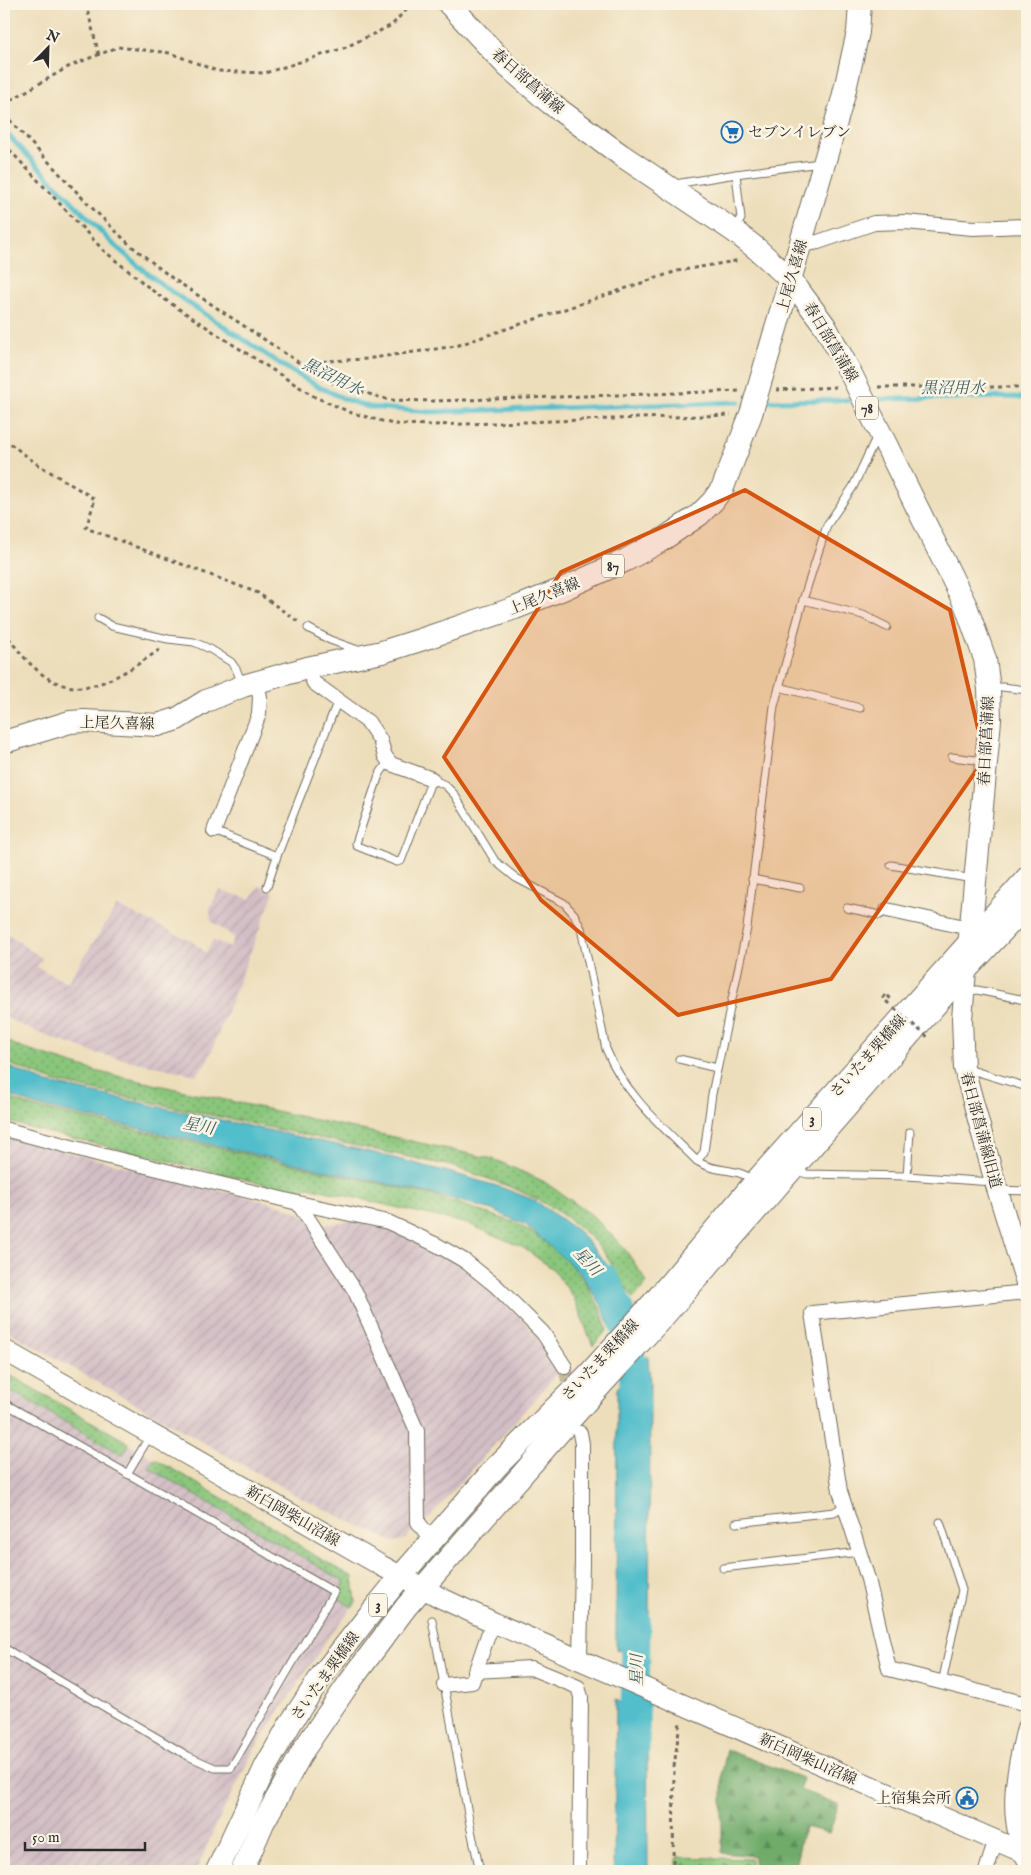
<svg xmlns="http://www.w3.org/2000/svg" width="1031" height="1875" font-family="'IM FELL English','Noto Serif JP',serif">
	<defs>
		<pattern id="industrial-furrows" width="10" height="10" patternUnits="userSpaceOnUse" patternTransform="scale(1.25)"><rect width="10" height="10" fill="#d2bdc5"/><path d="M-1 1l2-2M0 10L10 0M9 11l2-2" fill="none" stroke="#b4a3a9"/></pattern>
		<pattern id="grass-dots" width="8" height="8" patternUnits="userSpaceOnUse" patternTransform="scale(1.25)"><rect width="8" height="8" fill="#8ac67b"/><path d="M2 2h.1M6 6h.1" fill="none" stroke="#71a165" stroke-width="1.8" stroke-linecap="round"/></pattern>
		<pattern id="forest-firs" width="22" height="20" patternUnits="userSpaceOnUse" patternTransform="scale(1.25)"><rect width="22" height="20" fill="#6fab6b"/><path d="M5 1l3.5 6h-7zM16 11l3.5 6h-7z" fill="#5b8b58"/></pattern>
		<pattern id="cemetery-stones" width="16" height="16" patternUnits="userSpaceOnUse" patternTransform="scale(1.25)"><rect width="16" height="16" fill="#8ac67b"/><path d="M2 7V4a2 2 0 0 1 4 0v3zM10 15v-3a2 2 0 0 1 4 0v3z" fill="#71a165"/></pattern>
	</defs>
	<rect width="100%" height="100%" fill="#fcf5e5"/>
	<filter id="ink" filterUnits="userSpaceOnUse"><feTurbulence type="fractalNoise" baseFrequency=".02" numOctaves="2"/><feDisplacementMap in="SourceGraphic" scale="10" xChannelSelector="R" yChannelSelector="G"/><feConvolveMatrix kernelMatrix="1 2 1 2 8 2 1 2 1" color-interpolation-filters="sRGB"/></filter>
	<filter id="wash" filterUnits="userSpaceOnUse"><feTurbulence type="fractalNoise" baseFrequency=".0096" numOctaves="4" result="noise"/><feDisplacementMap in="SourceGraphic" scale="20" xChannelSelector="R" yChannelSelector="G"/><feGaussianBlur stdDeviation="1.12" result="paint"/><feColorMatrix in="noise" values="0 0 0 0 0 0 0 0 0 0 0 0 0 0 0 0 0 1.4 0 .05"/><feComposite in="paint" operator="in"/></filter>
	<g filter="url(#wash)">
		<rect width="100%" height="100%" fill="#eddebb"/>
		<g fill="url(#industrial-furrows)">
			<path d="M259 886 274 892 208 1060 196 1075 95 1053 38 1033 4 1017V932L42 958 37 967 67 983 117 906 192 941 206 953 213 940 230 948 234 937 211 921 210 909 219 890 251 899Z"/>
			<path d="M4 1136 283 1206 325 1225 355 1220 394 1231 460 1263 524 1321 545 1346 555 1362 558 1373 429 1518 410 1533 407 1539 393 1542 301 1498 4 1329Z"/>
			<path d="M4 1372 286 1535 305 1550 353 1577 356 1602 330 1635 254 1750 216 1825 196 1871H4Z"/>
		</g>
		<g fill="url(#grass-dots)" stroke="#5a7853">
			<path d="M4 1039 21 1048 99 1072 493 1159 543 1181 592 1215 625 1249 647 1282 633 1299C622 1283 607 1254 595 1242 551 1198 507 1185 451 1166L56 1082 4 1062Z"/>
			<path d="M4 1096 33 1107 436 1196 516 1223 554 1246 584 1280 600 1308 607 1330 593 1346 574 1298 553 1269 522 1247 468 1224 308 1187 294 1191 29 1128 4 1120Z"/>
			<path d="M4 1372 129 1443 123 1455 4 1387Z"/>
			<path d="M155 1459 286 1535 305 1550 353 1577 356 1602 352 1607 338 1598 345 1582 149 1468Z"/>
		</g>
		<path fill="url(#forest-firs)" stroke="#4d6b4b" d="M727 1750 802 1778 800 1790 838 1804 830 1833 804 1827 794 1871H754V1856L722 1853V1772Z"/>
		<path fill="url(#cemetery-stones)" stroke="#5a7853" d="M677 1857 751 1859V1871H677Z"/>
		<g fill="#52becb" stroke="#3e747b">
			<path d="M4 1065 48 1083 370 1152 452 1173 500 1187 534 1200 578 1231 605 1262 629 1302 609 1325 601 1304 580 1273 526 1225 492 1210 446 1197 34 1105 4 1093Z"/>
			<path d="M648 1356 650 1383 649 1663 616 1649 617 1388Z"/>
			<path d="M616 1700 647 1715 648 1871H614Z"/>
		</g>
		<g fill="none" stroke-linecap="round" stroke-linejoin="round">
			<g stroke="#52becb" stroke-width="5">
				<path d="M4 131 112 243 143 270 172 292 285 367 319 387 347 400 369 407 429 412 739 402"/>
				<path d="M880 399 1014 397 1027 399"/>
				<path d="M769 401 848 400"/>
			</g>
			<g stroke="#52becb" stroke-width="29">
				<path d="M604 1278C628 1317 634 1364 636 1408"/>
				<path d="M635 1748 636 1618"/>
			</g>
		</g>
	</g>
	<g filter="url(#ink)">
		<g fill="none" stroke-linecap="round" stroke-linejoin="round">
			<path stroke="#c6ba9e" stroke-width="14" stroke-dasharray="14 7" stroke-linecap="butt" d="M565 1367 572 1398"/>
			<g stroke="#6f6a5d" stroke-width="9">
				<g id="lane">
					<path d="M675 184 736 174 820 163"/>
					<path d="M735 229 741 219 736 174"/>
					<path d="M803 600 863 615 887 627"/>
					<path d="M98 618 112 626 168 639 194 642 210 649 231 662 236 669 242 683"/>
					<path d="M308 628 330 640 355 649 357 653"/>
					<path d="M779 687 860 708"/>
					<path d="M993 688 1002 687 1027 690"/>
					<path d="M952 757 984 761"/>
					<path d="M389 760 379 775 356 843 357 846 397 862 401 861 432 779 445 785 454 794 495 861 516 878 564 903 574 914 581 928 606 1049C625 1095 663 1127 697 1161 714 1173 737 1167 753 1180"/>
					<path d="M214 831 277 856"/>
					<path d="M891 865 973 879"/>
					<path d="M752 879 800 888"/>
					<path d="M267 887 277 856 338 700"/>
					<path d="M847 908 880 915 887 910"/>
					<path d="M967 992 977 990 1025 1000"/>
					<path d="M679 1059 717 1068"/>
					<path d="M968 1069 1027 1087"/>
					<path d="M697 1161 704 1152 712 1094 747 928 774 706 803 600 827 525 853 487 875 440 879 437"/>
					<path d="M796 1171 807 1174 907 1176 992 1182"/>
					<path d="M907 1176 910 1132"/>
					<path d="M1000 1190 1027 1191"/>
					<path d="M4 1403 334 1592 231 1768H215L188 1756 4 1648"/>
					<path d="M127 1474 151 1434"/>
					<path d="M940 1522 962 1590 942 1683"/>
					<path d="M736 1523 834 1512 844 1506"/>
					<path d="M723 1568 859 1552"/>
					<path d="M432 1620 471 1830 480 1871"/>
				</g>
			</g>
			<g stroke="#6f6a5d" stroke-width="16">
				<g id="street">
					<path d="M801 245 818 242 874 223 905 222 973 228 1027 226"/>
					<path d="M307 668 314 683 368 722 380 740 385 756 391 764 432 779"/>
					<path d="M214 831 259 714 260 697 257 682"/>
					<path d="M887 910 960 926 972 923"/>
					<path d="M4 1129 105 1156 298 1203 388 1222 437 1245 465 1261 496 1286 543 1333 565 1367"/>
					<path d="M298 1203 355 1291 417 1431 418 1522 432 1541"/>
					<path d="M1027 1292 812 1313 840 1491 868 1579 889 1669 1027 1704"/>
					<path d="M580 1433 582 1444V1562L580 1659"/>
					<path d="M475 1671 531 1668 578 1687 581 1697 579 1871"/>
					<path d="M444 1685 472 1682 488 1635 495 1623"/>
					<path d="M986 1871 996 1840"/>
				</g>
			</g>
			<g stroke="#6f6a5d" stroke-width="22">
				<g id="secondary">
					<path d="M966 970 962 1019 964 1068 995 1182 1027 1286"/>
					<path d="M4 1350 382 1566 441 1598 495 1623 1027 1854"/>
					<path d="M1027 1728C1016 1772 1007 1817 1027 1859"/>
				</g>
			</g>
			<g stroke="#6f6a5d" stroke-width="24">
				<g id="primary">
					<path d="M449 4 507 66 550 103 621 155 734 231 757 249 791 280 825 326 850 372 966 606 985 659 989 689 990 720 969 947"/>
					<path d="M4 742 70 722 84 721 158 725 177 719 206 701 243 686 307 668 382 652 420 640 515 608 563 589 626 560 659 542 699 515 713 501 723 487 751 414 843 98 858 32 860 4"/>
					<path d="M217 1871 266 1766 290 1724 322 1675 366 1619 401 1576 497 1466 588 1375 659 1296 755 1182 1027 878"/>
					<path d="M242 1871 263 1823 304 1749 349 1683 406 1607 590 1397 663 1317 966 970 1027 905"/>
				</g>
			</g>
			<g stroke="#6f6a5d" stroke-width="3" stroke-dasharray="4 4" stroke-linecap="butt">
				<path d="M86 4 99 55"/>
				<path d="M4 104 70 66 118 47 170 53 217 71 265 73 344 48 392 25 411 4"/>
				<path d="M4 114 88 204 129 244 172 278 298 362 333 383 389 400 433 401 740 391"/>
				<path d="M4 144 103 250 158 295 232 344 315 397 352 413 393 424 435 425 731 415"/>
				<path d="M310 370 316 363 327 361 366 359 456 346 677 271 741 260"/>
				<path d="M878 387H1027"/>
				<path d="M776 390 837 387"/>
				<path d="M4 439 37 464 95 499 86 528 258 593 300 623"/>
				<path d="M4 631C57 709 92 697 162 648"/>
				<path d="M889 1004 883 998 886 994 893 1001"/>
				<path d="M673 1871 674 1767 680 1722"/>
			</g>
			<use href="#lane" stroke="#fff" stroke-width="7"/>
			<use href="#street" stroke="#fff" stroke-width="14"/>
			<use href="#secondary" stroke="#fff" stroke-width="20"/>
			<use href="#primary" stroke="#fff" stroke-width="22"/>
			<path stroke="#6f6a5d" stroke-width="3" stroke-dasharray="4 4" stroke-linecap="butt" d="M894 1008 930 1039"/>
		</g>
	</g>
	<path fill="#d5540f" fill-opacity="0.2" stroke="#d5540f" stroke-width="4" stroke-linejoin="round" d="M745 490 950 610 985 758 831 979 678 1015 541 900 444 757 561 572Z"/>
	<defs>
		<g id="supermarket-ring" transform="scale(1.125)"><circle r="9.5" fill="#fcf5e5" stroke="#1f6fb2" stroke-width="1.5"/><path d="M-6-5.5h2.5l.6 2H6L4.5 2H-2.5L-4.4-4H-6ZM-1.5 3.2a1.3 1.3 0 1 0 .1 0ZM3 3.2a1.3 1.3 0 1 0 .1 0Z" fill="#1f6fb2"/></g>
		<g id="civic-ring" transform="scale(1.125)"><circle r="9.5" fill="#fcf5e5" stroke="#1f6fb2" stroke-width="1.5"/><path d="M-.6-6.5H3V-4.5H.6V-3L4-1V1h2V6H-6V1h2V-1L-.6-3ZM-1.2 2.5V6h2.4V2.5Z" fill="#1f6fb2"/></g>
	</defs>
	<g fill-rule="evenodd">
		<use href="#supermarket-ring" x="732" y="132"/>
		<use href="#civic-ring" x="967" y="1798"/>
	</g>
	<g text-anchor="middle" stroke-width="5" stroke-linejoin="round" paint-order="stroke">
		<g fill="#fcf5e5" stroke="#6a6863" stroke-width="1">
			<rect x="856" y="396.5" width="22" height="23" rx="4"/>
			<rect x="602" y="554.5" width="22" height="23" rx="4"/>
			<rect x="803" y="1107.5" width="18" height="23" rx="4"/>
			<rect x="369" y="1593.5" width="18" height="23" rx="4"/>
		</g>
		<g font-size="14" font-weight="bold" fill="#2b2b2b">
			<text x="867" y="413">78</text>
			<text x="613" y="571">87</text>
			<text x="812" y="1124">3</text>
			<text x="378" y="1610">3</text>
		</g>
		<g font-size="15" fill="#2b2b2b" stroke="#fcf5e5">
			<text transform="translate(528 81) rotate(41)" y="5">春日部菖蒲線</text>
			<text transform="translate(792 276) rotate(-74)" y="5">上尾久喜線</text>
			<text transform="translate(831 342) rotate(59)" y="5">春日部菖蒲線</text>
			<text transform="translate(544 596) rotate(-22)" y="5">上尾久喜線</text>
			<text transform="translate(117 723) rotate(1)" y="5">上尾久喜線</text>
			<text transform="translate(986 741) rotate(-87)" y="5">春日部菖蒲線</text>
			<text transform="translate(868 1056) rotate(-48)" y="5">さいたま栗橋線</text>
			<text transform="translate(981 1130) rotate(75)" y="5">春日部菖蒲線旧道</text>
			<text transform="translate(600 1360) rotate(-47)" y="5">さいたま栗橋線</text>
			<text transform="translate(293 1516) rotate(30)" y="5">新白岡柴山沼線</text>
			<text transform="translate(325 1676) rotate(-54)" y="5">さいたま栗橋線</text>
			<text transform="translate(808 1759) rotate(24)" y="5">新白岡柴山沼線</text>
		</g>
		<g font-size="15" fill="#2b2b2b" stroke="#fcf5e5" text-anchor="start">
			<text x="748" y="137">セブンイレブン</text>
			<text x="951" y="1803" text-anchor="end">上宿集会所</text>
		</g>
		<g font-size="16" font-style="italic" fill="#395e63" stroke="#fcf5e5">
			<text transform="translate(333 376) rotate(26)" y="6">黒沼用水</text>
			<text x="953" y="393">黒沼用水</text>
			<text transform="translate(199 1125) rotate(11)" y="6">星川</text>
			<text transform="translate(588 1261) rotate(47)" y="6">星川</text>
			<text transform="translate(636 1670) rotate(-90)" y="6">星川</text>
		</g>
	</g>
	<rect width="1031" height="1875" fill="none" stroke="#fcf5e5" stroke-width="20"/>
	<g transform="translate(48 48) rotate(23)" stroke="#fcf5e5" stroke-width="4" paint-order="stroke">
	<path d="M0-4L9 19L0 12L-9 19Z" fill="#2b2b2b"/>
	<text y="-8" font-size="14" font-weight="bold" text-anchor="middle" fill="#2b2b2b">N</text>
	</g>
	<path d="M25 1842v8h120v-8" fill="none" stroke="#2b2b2b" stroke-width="2.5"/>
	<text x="32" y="1842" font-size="15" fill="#2b2b2b" stroke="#fcf5e5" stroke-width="4" paint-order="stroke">50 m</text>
</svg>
